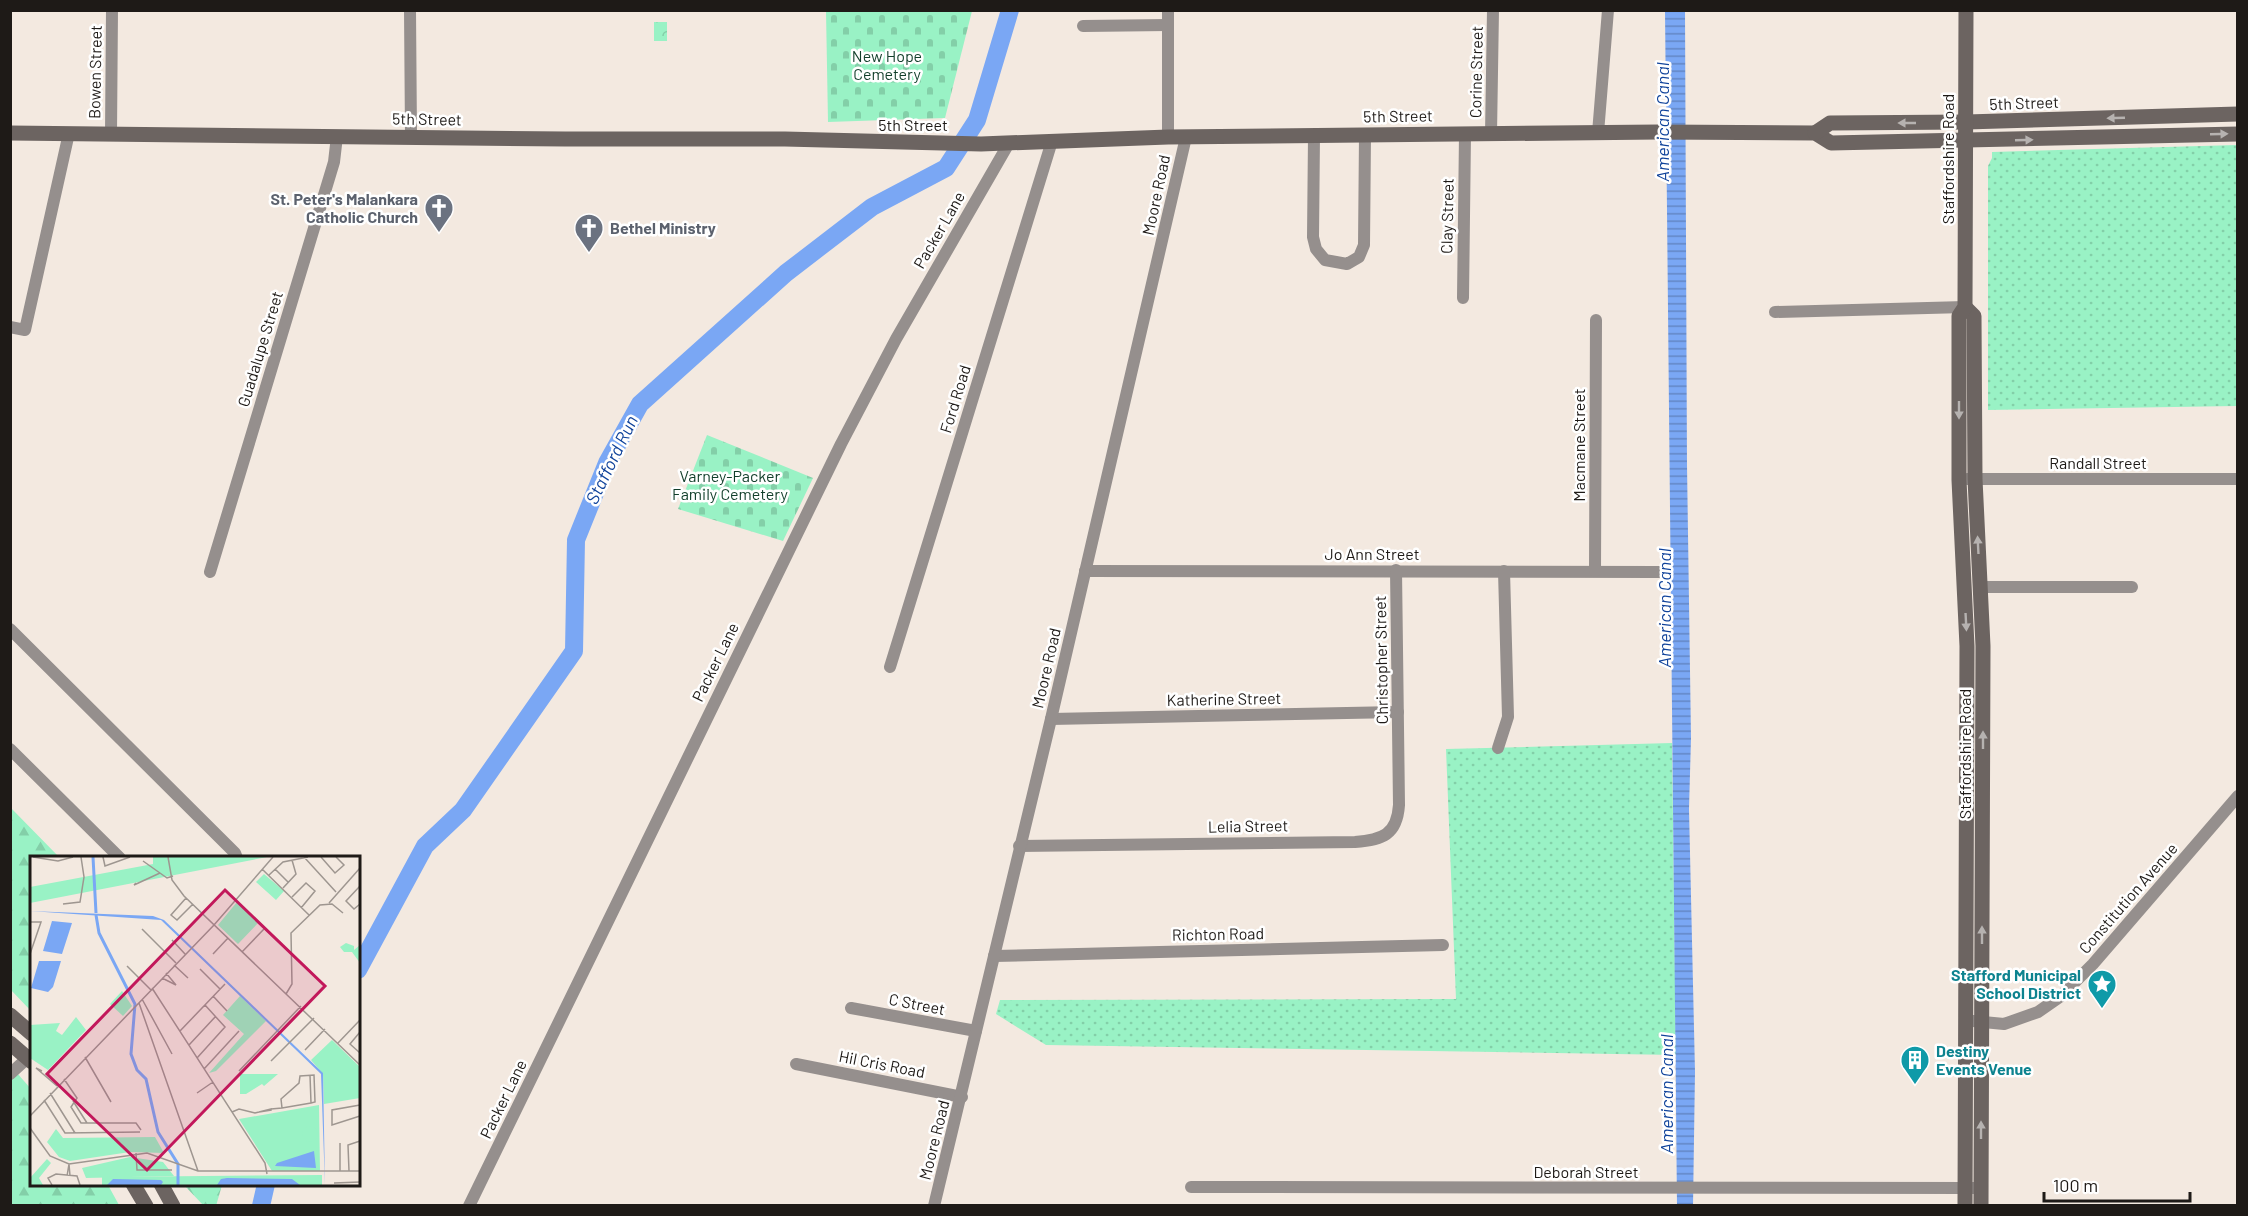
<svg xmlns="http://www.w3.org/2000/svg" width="2248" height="1216" font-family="Barlow,sans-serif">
	<defs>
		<pattern id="grass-dots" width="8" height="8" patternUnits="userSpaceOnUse" patternTransform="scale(1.5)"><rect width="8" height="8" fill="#99f2c5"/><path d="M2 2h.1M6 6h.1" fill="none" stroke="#83cfa8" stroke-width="1.8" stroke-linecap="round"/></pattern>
		<pattern id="forest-firs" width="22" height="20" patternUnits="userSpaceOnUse" patternTransform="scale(1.5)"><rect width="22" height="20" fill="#99f2c5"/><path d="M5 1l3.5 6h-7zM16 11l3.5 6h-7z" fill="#83cfa8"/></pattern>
		<pattern id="cemetery-stones" width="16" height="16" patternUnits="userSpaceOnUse" patternTransform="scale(1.5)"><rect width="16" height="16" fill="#99f2c5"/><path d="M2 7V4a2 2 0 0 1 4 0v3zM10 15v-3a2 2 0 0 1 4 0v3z" fill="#83cfa8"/></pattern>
		<pattern id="park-crowns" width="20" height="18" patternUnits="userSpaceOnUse" patternTransform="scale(1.5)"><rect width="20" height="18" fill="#99f2c5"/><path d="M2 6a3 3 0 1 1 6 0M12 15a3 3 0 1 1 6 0" fill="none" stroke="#83cfa8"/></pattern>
		<pattern id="water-rules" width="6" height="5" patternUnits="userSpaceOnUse" patternTransform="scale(1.5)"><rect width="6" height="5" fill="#7aa7f4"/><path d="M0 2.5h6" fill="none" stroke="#6387c5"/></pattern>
	</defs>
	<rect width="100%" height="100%" fill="#f3e9e0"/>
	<g fill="url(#grass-dots)">
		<path d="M2237 145V406L1988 410V166L1992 158V152Z"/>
		<path d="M1672 743 1676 1055 1046 1045 996 1014 1000 1000 1456 999 1446 749Z"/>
	</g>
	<g fill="url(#forest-firs)">
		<path d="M11 808 59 857 32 858 31 1011 11 990Z"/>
		<path d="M10 1065 31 1089 32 1184 108 1185 119 1205H11Z"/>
		<path d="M184 1185H222L216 1206 203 1205Z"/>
	</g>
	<g fill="url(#cemetery-stones)">
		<path d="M826 11H972L945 118 828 122Z"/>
		<path d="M707 435 813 478 783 541 678 509Z"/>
	</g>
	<rect fill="url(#park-crowns)" x="654" y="22" width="13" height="19"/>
	<path fill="url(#water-rules)" d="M1665 11H1685L1687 465 1691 738 1689 809 1695 1072 1693 1206 1677 1205Z"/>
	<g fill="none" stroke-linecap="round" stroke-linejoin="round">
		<g stroke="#7aa7f4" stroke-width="18">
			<path d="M358 970 425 846 463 810 574 651 576 540 607 463 640 404 786 273 872 207 946 168 977 120 1010 10"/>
			<path d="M261 1206 266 1184"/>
		</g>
		<g stroke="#958f8d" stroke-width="12">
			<path d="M410 10 411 136"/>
			<path d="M1083 26 1168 25"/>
			<path d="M111 133 112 10"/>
			<path d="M1598 133 1608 10"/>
			<path d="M1491 134 1493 10"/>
			<path d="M1314 136 1313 237 1316 249 1325 260 1347 264 1359 257 1364 245 1365 135"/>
			<path d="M1168 137V10"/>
			<path d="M1463 298 1465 134"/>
			<path d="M1775 312 1965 307"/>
			<path d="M10 327 25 330 69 133"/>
			<path d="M1967 479H2237"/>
			<path d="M1085 571 1659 572"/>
			<path d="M1595 571 1596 320"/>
			<path d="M210 572 334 162 337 136"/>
			<path d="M1980 587H2132"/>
			<path d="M10 629 235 853 237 858"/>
			<path d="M890 667 1052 141"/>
			<path d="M1051 719 1398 712"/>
			<path d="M1498 748 1508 717 1504 571"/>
			<path d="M10 749 120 858"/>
			<path d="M1019 846 1355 842C1382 840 1397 835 1399 805L1396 570"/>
			<path d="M994 956 1443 945"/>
			<path d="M851 1008 976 1031"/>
			<path d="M1973 1021 2004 1024 2038 1012 2061 996 2093 964 2238 796"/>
			<path d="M796 1064 962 1097"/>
			<path d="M10 1074 32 1054"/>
			<path d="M1191 1187 1974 1188"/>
			<path d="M469 1206 841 444 896 339 1009 143"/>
			<path d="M934 1206 1051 719 1186 137"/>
		</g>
		<g stroke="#6c6461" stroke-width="15">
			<path d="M10 133 565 139H785L981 144 1168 137 1659 132 1815 133 1831 143 2238 134"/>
			<path d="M1815 133 1830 123 1966 122 2238 114"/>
			<path d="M1965 307 1974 316 1975 479 1983 646 1981 1206"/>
			<path d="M10 1015 32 1034"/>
			<path d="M10 1043 32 1062"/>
			<path d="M133 1184 146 1206"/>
			<path d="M161 1184 173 1206"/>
			<path d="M1965 1206 1967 646 1959 480V316L1965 307 1966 10"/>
		</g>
	</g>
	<defs><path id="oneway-solid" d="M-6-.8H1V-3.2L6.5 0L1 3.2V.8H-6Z" transform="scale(1.5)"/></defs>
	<g fill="#b6b2b0">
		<use href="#oneway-solid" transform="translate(2116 118) rotate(178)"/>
		<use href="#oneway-solid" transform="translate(1907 123) rotate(180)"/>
		<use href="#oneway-solid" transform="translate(2219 134) rotate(-2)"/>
		<use href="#oneway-solid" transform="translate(2024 140) rotate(-2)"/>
		<use href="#oneway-solid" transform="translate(1959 410) rotate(90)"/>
		<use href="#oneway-solid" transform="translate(1978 545) rotate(-93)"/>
		<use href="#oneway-solid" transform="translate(1966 622) rotate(87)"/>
		<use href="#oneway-solid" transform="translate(1983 740) rotate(-90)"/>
		<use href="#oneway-solid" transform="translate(1982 935) rotate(-90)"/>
		<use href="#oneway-solid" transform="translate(1981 1130) rotate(-90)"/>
	</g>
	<defs>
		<g id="church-pin" transform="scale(1.5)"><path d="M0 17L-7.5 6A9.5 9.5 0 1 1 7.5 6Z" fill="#6b7280" stroke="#fff"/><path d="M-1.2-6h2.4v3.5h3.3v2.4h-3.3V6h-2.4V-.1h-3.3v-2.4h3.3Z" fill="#fff"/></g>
		<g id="sight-pin" transform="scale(1.5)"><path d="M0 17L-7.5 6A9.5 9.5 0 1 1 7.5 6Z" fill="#0f9aa8" stroke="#fff"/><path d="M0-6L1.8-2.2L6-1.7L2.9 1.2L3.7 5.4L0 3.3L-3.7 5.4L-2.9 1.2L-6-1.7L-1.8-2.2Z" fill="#fff"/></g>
		<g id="building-pin" transform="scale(1.5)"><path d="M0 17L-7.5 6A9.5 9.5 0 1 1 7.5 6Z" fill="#0f9aa8" stroke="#fff"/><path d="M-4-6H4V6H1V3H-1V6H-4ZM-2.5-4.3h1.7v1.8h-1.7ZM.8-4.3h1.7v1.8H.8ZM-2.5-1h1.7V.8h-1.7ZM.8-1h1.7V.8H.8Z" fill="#fff"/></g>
	</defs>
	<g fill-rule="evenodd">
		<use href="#church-pin" x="439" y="208"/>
		<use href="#church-pin" x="589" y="228"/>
		<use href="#sight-pin" x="2102" y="984"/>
		<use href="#building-pin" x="1915" y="1060"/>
	</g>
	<g text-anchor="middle" stroke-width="5" stroke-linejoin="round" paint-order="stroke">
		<g font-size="16" fill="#113e2a" stroke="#fff">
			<text x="887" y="62">New Hope<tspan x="887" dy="18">Cemetery</tspan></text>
			<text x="730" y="482">Varney-Packer<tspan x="730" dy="18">Family Cemetery</tspan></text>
		</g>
		<g font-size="16" fill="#1e1a17" stroke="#fff">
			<text transform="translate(95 72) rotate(-89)" y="6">Bowen Street</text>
			<text transform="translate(1476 72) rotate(-89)" y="6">Corine Street</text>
			<text transform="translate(2024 103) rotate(-2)" y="6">5th Street</text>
			<text transform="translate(1398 116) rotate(-1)" y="6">5th Street</text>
			<text transform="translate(427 119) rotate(1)" y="6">5th Street</text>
			<text x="913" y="131">5th Street</text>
			<text transform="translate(1948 159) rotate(-90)" y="6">Staffordshire Road</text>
			<text transform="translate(1156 195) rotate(-78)" y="6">Moore Road</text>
			<text transform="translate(1447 216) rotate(-89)" y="6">Clay Street</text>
			<text transform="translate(939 230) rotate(-60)" y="6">Packer Lane</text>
			<text transform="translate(260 349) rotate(-73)" y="6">Guadalupe Street</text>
			<text transform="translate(955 399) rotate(-73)" y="6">Ford Road</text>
			<text transform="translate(1579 445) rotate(-90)" y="6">Macmane Street</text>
			<text x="2098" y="469">Randall Street</text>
			<text x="1372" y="560">Jo Ann Street</text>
			<text transform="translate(1381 660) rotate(-91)" y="6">Christopher Street</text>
			<text transform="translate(715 662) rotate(-64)" y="6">Packer Lane</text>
			<text transform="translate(1046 668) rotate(-77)" y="6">Moore Road</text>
			<text transform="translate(1224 699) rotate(-1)" y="6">Katherine Street</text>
			<text transform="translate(1965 754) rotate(-90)" y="6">Staffordshire Road</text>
			<text transform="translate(1248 826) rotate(-1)" y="6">Lelia Street</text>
			<text transform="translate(2128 898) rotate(-49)" y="6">Constitution Avenue</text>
			<text transform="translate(1218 934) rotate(-1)" y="6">Richton Road</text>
			<text transform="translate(917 1004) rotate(11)" y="6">C Street</text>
			<text transform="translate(882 1064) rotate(11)" y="6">Hil Cris Road</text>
			<text transform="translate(503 1099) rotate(-64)" y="6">Packer Lane</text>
			<text transform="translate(934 1140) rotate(-76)" y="6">Moore Road</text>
			<text x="1586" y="1178">Deborah Street</text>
		</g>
		<g font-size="16" font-weight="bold" fill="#5b616d" stroke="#fff" text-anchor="end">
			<text x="418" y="205">St. Peter's Malankara<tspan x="418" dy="18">Catholic Church</tspan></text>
			<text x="610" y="234" text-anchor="start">Bethel Ministry</text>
		</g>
		<g font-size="16" font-weight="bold" fill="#0d838f" stroke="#fff" text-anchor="end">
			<text x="2081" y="981">Stafford Municipal<tspan x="2081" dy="18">School District</tspan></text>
			<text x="1936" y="1057" text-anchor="start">Destiny<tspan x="1936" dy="18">Events Venue</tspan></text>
		</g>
		<g font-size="18" font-style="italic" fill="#0f429a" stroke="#fff">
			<text transform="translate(1663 122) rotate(-90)" y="6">American Canal</text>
			<text transform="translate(612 460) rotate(-64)" y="6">Stafford Run</text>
			<text transform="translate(1665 608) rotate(-90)" y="6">American Canal</text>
			<text transform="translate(1667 1094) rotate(-90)" y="6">American Canal</text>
		</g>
	</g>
	<g transform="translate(30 856)">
		<rect width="330" height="330" fill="#f3e9e0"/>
		<path d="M123 1H237L0 47V31L123 8ZM234 18 254 35 246 44 226 26ZM207 46 229 66 208 88 188 69ZM210 140 236 165 186 215 179 217 214 178 193 159ZM302 184 330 211V242L294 248 293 218 281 204ZM210 218H248L234 230 232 228 216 238H210Z" fill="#99f2c5"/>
		<path d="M46 161 56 174 18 214 0 202V169L30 167 26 175 32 179ZM26 273 33 282 125 281 134 297 100 296 40 305 29 301 17 286ZM100 301 133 306 144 320 56 322 52 312Z" fill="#99f2c5"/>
		<path d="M92 135 102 150 93 160 80 148Z" fill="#99f2c5"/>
		<path d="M289 249 290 315H242L209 263ZM17 303 21 307 9 322 13 329H0V322ZM292 319V329H72V321Z" fill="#99f2c5"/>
		<path d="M316 87 324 90V94L330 89V107L322 96H314L310 91ZM272 278a8 8 0 1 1 16 0a8 8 0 1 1-16 0Z" fill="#99f2c5"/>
		<path d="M0 55 123 60 134 64 293 217 295 329 291 218 131 64ZM22 65 42 67 32 98 13 95ZM9 105H31L23 131 18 136 1 132ZM284 295 286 312 245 310 247 307ZM197 322 262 323 270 329H187L191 323ZM83 323 131 324 133 326 131 329H77Z" fill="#7aa7f4"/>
		<path fill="none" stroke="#7aa7f4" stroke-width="3" d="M63 1 66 57M66 59 69 77 105 148 101 198 107 214 116 223 128 276 148 308V329"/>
		<path fill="none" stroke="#9e9690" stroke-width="1.5" d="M3 1 28 5 43 1M73 1 75 10 100 1M138 1 142 24 154 40 330 209M274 1 306 36M291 1 305 17 314 9 306 1M113 5 137 22 143 20M232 13 279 59M245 13 258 26M239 19 253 6 278 1M106 27 104 29 130 17M330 30 316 45 324 53 330 48M253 32 266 18 262 4M262 41 276 27 285 35 271 52M156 42 141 59 147 64 163 48M299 47 330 12M33 48 50 46 54 21 51 1M0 66H11L0 98M112 73 146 107M142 84 155 98M212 96 234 73M183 98 198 82M144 109 158 122M97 110 121 134M170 113 190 133M132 122 146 129 136 117M122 132 235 307 237 318M256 138 262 128 261 77 290 49 302 48 313 57M183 140 197 155M112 143 142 198M109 147 168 315M150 175 195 128M330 176 320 188 330 197M308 187 330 164M159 189 186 160M275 194 295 173M55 201 81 246M167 202 195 171 175 149M241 205 284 162M174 213 209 175M12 215 6 212 27 230M209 215 271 150M280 219 281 247M34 223 47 242 41 251 51 267H106L111 274M20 237 45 277M167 237 183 226M14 244 35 277 110 276M43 245 57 267M330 249 302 254V269L330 260M241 253 252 252 281 247 285 246 284 219 270 220 269 227 251 243 252 252M202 256 209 253 225 257 229 256 241 254V253L229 256M0 260 184 69 243 1M0 272 20 300 39 308 117 297 168 315H330M310 287V315M106 297 107 314H142M319 315 318 289 330 285M37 320 39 308 40 320M304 327 330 326M22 329 18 322 26 318 47 320 50 329"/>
		<path fill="#c2185b" fill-opacity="0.15" stroke="#c2185b" stroke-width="3" d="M195 34 295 130 117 314 17 218Z"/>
		<rect width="330" height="330" fill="none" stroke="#1e1a17" stroke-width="3"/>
	</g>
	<rect width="2248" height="1216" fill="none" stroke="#1e1a17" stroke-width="24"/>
	<path d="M2044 1192v9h146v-9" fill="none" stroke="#1e1a17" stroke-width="3"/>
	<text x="2053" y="1192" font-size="18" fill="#1e1a17" stroke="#ffffff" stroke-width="4.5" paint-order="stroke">100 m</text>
</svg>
